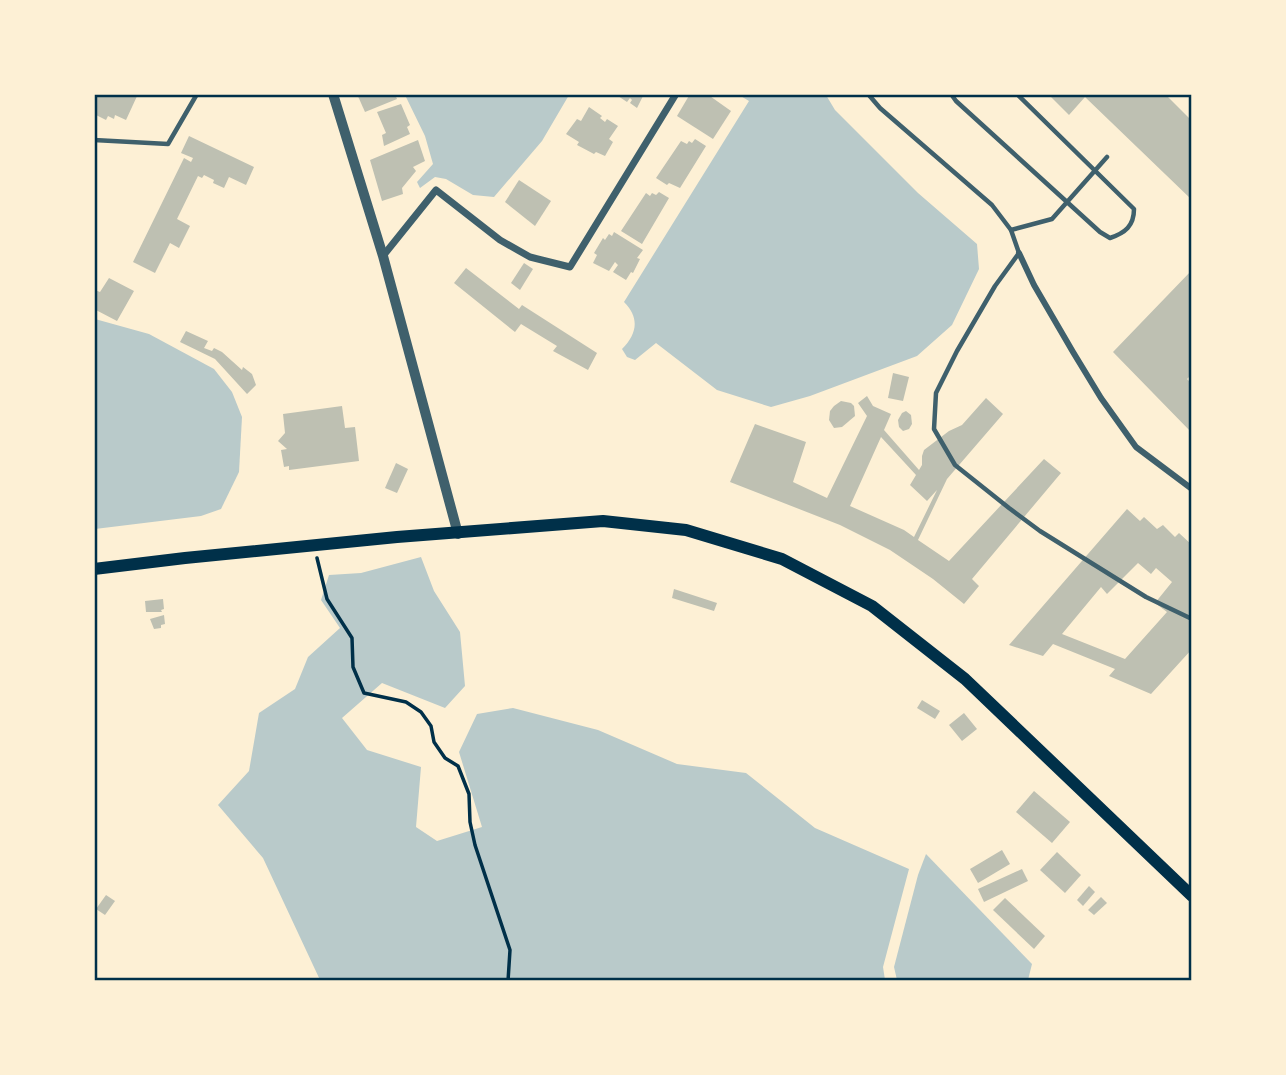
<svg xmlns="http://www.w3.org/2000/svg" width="1286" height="1075" font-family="'Noto Sans',sans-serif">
	<rect width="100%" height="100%" fill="#fdf0d5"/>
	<g fill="#b9caca">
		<path d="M405 95H569L542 141 494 197 473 195 446 179 435 177 420 188 417 182 433 164 425 136Z"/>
		<path d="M739 95H826L835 110 918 193 977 244 979 269 952 325 917 356 810 396 771 407 717 390 656 343 635 360 627 357 622 349C637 334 640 318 624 302L749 101Z"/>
		<path d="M95 319 149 334 214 369 232 392 242 417 239 472 221 509 201 516 95 529Z"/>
		<path d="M421 557 434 591 460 632 465 686 445 708 382 683 342 718 367 750 421 767 416 827 437 841 482 827 459 752 477 714 513 708 598 730 677 764 746 773 815 828 909 869 883 967 885 980H320L263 858 218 805 249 771 259 713 295 689 308 657 340 628 321 600 329 575 361 573Z"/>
		<path d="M926 854 1032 964 1028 980H897L894 967 918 875Z"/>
	</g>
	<g fill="#bec0b2" fill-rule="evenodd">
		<path d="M94 94H138L126 120 115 115 114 119 108 116 106 120 94 114Z"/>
		<path d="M357 94H395L397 99 365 112Z"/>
		<path d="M615 94H644L637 108 630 103 632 100 630 98 627 102Z"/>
		<path d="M690 94H707L731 111 713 139 677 116Z"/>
		<path d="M1048 94H1165L1192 121V200L1085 97 1069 115Z"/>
		<path d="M401 104 410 125 407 127 410 134 384 146 382 135 386 133 377 112Z"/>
		<path d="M589 107 602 116 600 118 605 122 607 119 618 126 609 139 613 142 605 156 596 152 594 154 577 145 579 142 566 134 577 119 581 121Z"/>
		<path d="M189 136 254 167 246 185 229 177 224 188 213 183 214 180 204 175 202 178 198 176 177 219 190 226 179 248 170 243 155 273 133 262 184 158 191 162 193 158 181 153Z"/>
		<path d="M695 139 706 146 680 188 669 183 667 185 656 178 681 141 687 144 689 141 692 143Z"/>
		<path d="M418 140 425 161 413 167 416 171 402 188 403 194 382 201 370 160Z"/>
		<path d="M519 180 551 201 535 226 505 202Z"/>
		<path d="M659 192 669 198 642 244 621 231 646 193 650 196 652 193 656 195Z"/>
		<path d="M614 232 643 250 637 258 640 259 633 273 631 272 626 280 613 272 618 265 615 262 609 271 593 263 597 255 594 253 603 238 605 240 609 234 612 236Z"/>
		<path d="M524 263 533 269 520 290 511 283Z"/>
		<path d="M466 268 519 309 522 305 597 353 588 370 553 351 557 346 521 324 515 332 454 283Z"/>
		<path d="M1192 270V374L1187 379 1192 384V433L1113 352Z"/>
		<path d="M109 278 134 291 117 321 94 309V292L95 290 100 292Z"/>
		<path d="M186 331 208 341 204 348 212 351 214 348 222 352 242 370 243 367 252 374 256 385 247 394 215 359 180 342Z"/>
		<path d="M893 373 909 377 903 401 888 398Z"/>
		<path d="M867 396 873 406 891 414 884 430 919 470 922 465V456L924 450 949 431 962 425 986 398 1003 414 947 479 918 540 949 561 1044 459 1061 473 972 579 979 586 964 604 933 579 890 550 840 525 730 482 755 424 806 442 793 482 827 498 867 416 858 403ZM881 437 916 475 910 485 927 501 937 490 914 537 904 530 850 506Z"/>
		<path d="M841 401 851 403 854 406 855 416 842 427 834 428 829 420 830 411 834 406Z"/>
		<path d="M342 406 345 428 355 427 359 461 289 470V466L284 467 281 450 287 449 278 441 285 433 283 414Z"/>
		<path d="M906 411 911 415 912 424 909 429 903 431 899 427 898 420 902 413Z"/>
		<path d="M396 463 408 469 397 493 385 488Z"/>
		<path d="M1127 509 1140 521 1144 517 1157 529 1163 525 1175 537 1179 533 1192 545V649L1151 694 1109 676 1115 669 1053 644 1043 656 1009 645ZM1138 563 1151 574 1156 568 1172 582 1155 603 1167 612 1125 659 1062 634 1101 587 1107 594Z"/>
		<path d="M674 589 717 603 714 611 672 598Z"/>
		<path d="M163 599 164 609 161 610 162 612H146L145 601Z"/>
		<path d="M164 615 165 624 161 625V628L154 629 150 619Z"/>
		<path d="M922 700 940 711 935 719 917 708Z"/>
		<path d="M964 713 977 729 962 741 949 725Z"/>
		<path d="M1034 791 1070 822 1052 843 1016 812Z"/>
		<path d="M1002 850 1010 864 978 883 970 869Z"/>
		<path d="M1057 852 1081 875 1065 893 1040 870Z"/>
		<path d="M1022 869 1028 881 984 902 978 889Z"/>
		<path d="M1089 886 1095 892 1083 906 1077 900Z"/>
		<path d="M106 895 115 901 105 915 96 909Z"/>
		<path d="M1101 897 1107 903 1094 915 1088 910Z"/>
		<path d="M1005 898 1045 936 1034 949 993 910Z"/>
	</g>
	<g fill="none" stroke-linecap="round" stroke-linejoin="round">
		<path stroke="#003049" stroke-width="3.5" d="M317 558 327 599 352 638 353 667 364 693 406 702 421 712 431 726 434 742 445 758 458 766 469 794 470 822 475 845 510 950 508 981"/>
		<g stroke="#3f606c" stroke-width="4.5">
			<path d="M868 94 880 108 992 205 1011 230 1019 253 995 286 957 351 936 393 934 429 955 465 1009 508 1040 531 1146 597 1192 619"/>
			<path d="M951 94 956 101 1100 232 1110 238C1125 233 1134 226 1134 209L1017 94"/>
			<path d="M94 140 168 144 197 94"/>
			<path d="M1011 230 1052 219 1107 157"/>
		</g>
		<path stroke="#3f606c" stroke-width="6" d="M1019 253 1034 285 1073 352 1101 398 1136 447 1192 489"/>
		<path stroke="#3f606c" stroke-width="7" d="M383 256 436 190 500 240 530 257 570 267 676 94"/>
		<path stroke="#3f606c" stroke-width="10" d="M333 94 383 256 458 534"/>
		<path stroke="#003049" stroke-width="12" d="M94 569 185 558 397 537 603 521 686 530 782 559 872 606 965 679 1192 896"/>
	</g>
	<rect width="1286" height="1075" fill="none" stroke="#fdf0d5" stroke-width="192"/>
	<rect x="96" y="96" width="1094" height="883" fill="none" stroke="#003049" stroke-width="2.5"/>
</svg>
